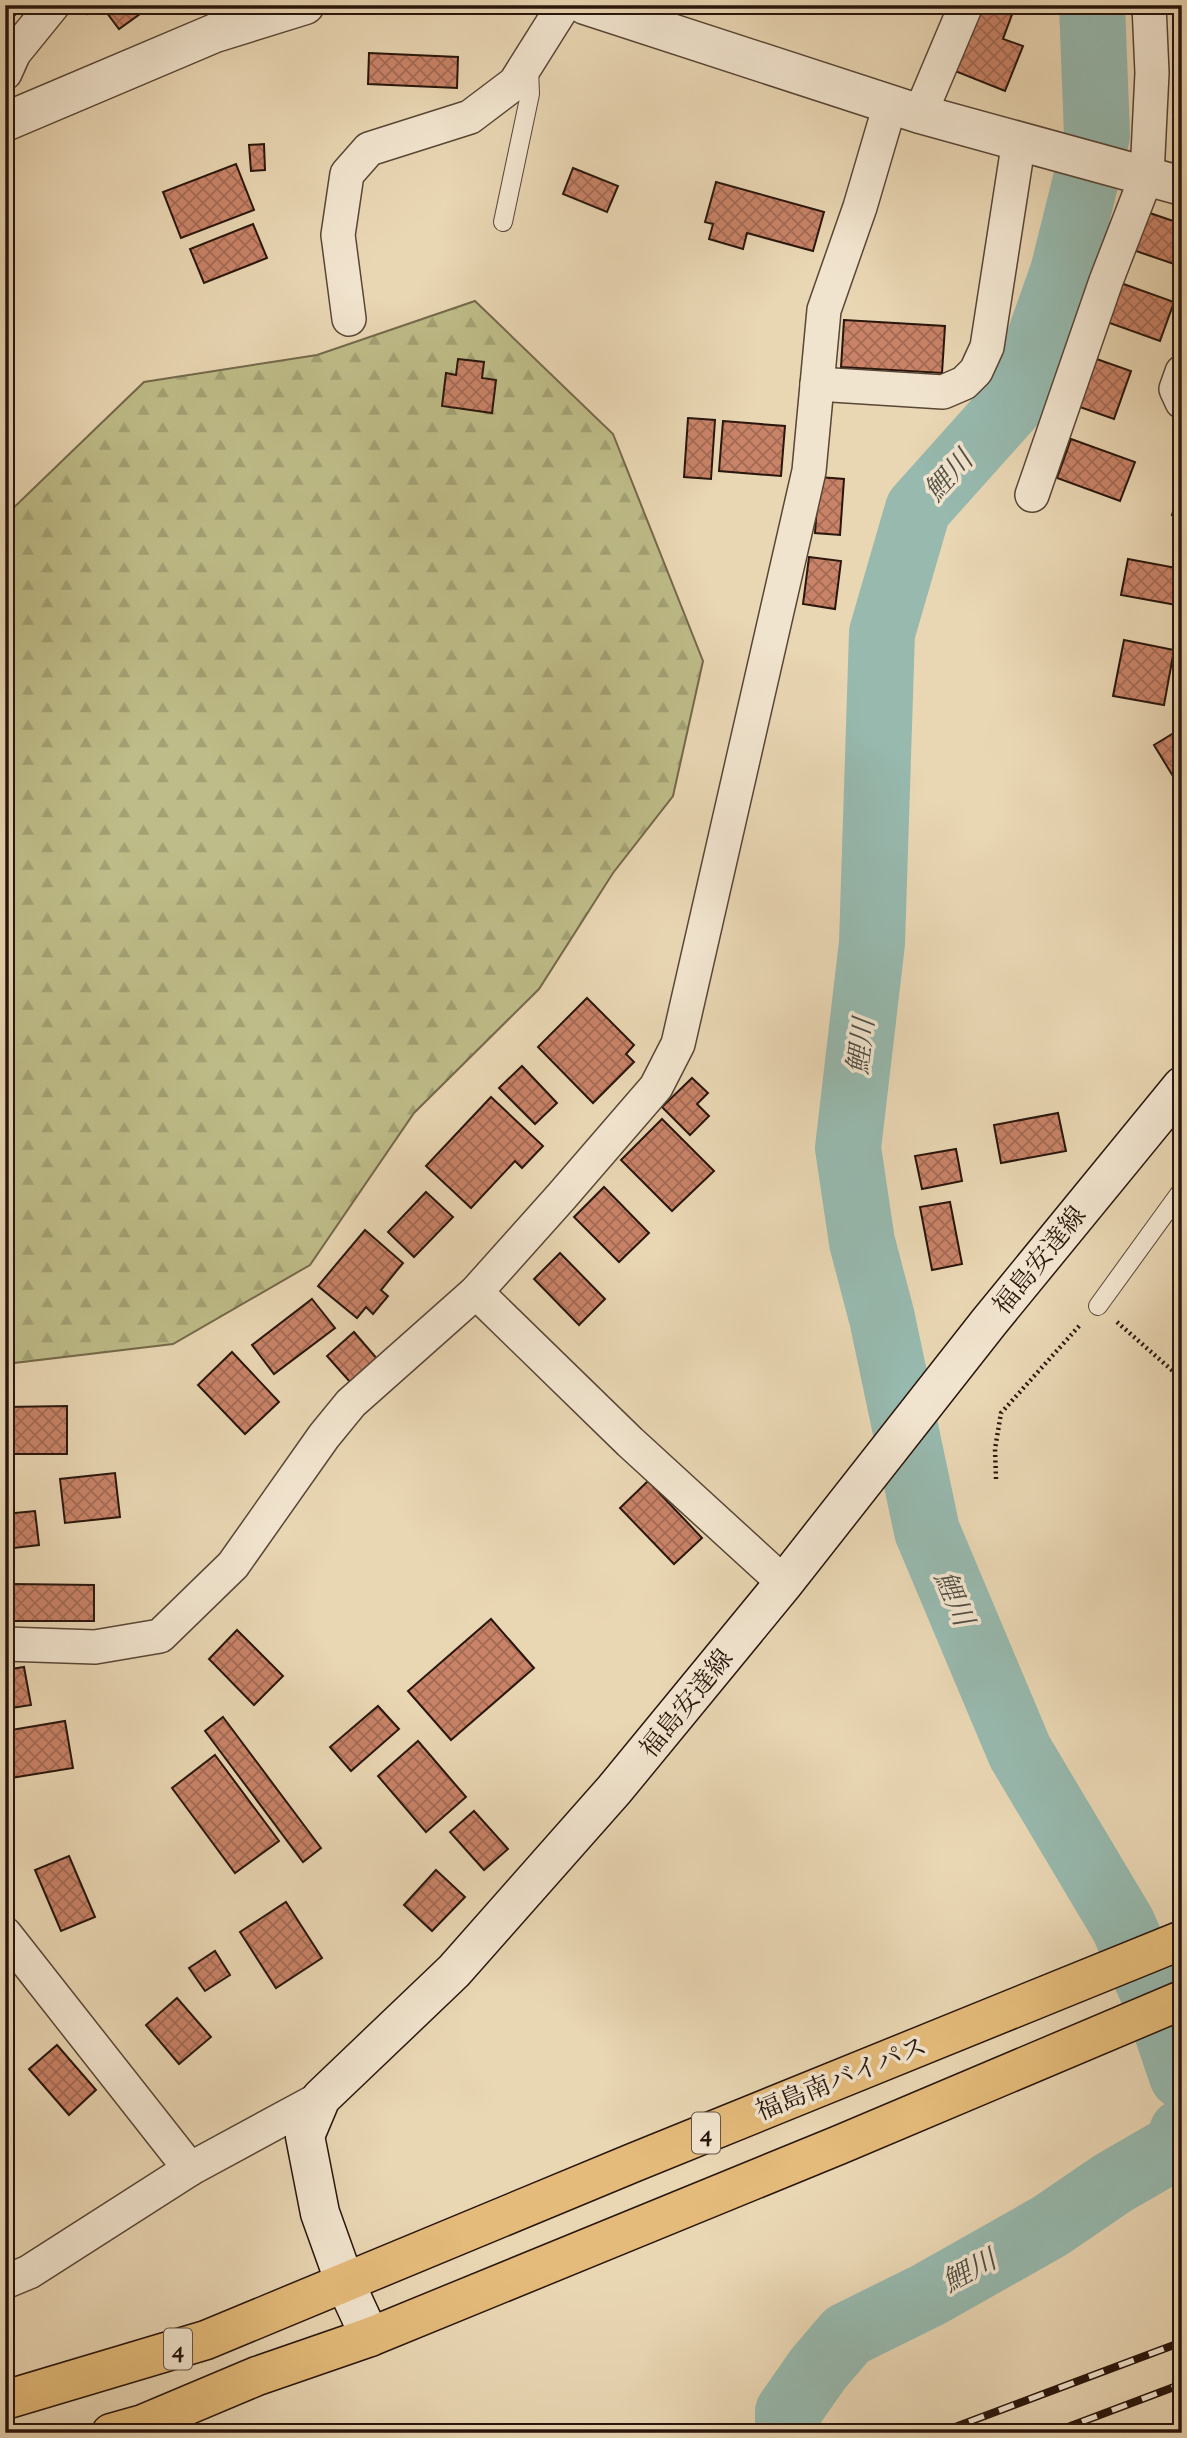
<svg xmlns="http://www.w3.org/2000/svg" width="1187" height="2438" font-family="'Sorts Mill Goudy','Noto Serif JP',serif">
	<defs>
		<pattern id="forest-firs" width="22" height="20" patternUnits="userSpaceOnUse" patternTransform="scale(1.75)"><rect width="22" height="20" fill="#bebc88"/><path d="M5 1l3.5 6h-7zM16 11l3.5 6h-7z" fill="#a3a174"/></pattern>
		<pattern id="building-cross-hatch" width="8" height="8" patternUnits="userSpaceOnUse" patternTransform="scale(1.75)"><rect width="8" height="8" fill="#c98368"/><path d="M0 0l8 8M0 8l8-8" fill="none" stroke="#a36a54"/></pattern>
	</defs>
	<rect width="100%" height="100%" fill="#e9d6b3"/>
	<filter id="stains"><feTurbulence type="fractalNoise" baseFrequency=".00286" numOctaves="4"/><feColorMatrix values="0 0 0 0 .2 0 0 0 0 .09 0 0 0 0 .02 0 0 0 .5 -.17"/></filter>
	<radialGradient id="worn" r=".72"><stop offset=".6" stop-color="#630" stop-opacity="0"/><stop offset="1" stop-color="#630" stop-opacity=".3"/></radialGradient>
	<path fill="url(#forest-firs)" stroke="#74694a" stroke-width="2" d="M475 301 613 434 703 661 673 796 613 873 539 989 414 1113 310 1265 173 1344 5 1364V516L144 382 317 355Z"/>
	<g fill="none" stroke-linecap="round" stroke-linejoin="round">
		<g stroke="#97b9ae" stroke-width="66">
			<path d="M1092 5 1097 135 1063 272 1019 396 918 509 882 633 872 943 848 1148 862 1242 882 1318 927 1531 1020 1752 1123 1925 1157 2002 1182 2076"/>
			<path d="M788 2433V2412L818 2369 847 2335 928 2295 1050 2226 1113 2183 1177 2146 1182 2132"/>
		</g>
	</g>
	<g fill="url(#building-cross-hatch)" stroke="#29160c" stroke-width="2">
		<path d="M5 5H26L5 24Z"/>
		<path d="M81 5H98L87 14Z"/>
		<path d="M101 5H150L151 6 119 29Z"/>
		<path d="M981 5H1004L1014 9 1003 39 1023 46 1005 91 955 71Z"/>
		<path d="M369 53 458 57 457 88 368 84Z"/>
		<path d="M264 144 265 170 251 171 249 145Z"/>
		<path d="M236 164 254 210 181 238 163 192Z"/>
		<path d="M573 168 618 186 607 212 563 194Z"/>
		<path d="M716 182 824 212 813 251 747 233 743 249 709 239 713 224 705 222Z"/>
		<path d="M1141 210 1182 224V242L1174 264 1127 248Z"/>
		<path d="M253 224 267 258 204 283 190 249Z"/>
		<path d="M1118 282 1174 302 1160 341 1104 321Z"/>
		<path d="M844 320 945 326 942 373 841 367Z"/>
		<path d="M1088 356 1131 371 1114 419 1071 404Z"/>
		<path d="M458 359 484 362 482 378 496 380 492 413 442 406 446 373 456 375Z"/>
		<path d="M688 418 715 420 711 479 684 477Z"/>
		<path d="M723 421 785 426 781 476 719 471Z"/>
		<path d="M1071 439 1135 462 1120 501 1057 478Z"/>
		<path d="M819 477 844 479 840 535 815 533Z"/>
		<path d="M1182 479V518L1172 515Z"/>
		<path d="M809 557 841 561 835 609 803 604Z"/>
		<path d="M1128 559 1182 569V606L1121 595Z"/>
		<path d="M1124 640 1174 650 1164 705 1113 696Z"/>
		<path d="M1182 728V791L1154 745Z"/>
		<path d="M587 998 634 1045 626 1054 634 1062 593 1103 538 1047Z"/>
		<path d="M522 1066 557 1103 535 1124 499 1088Z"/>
		<path d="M692 1078 708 1093 697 1104 709 1116 690 1135 662 1107Z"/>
		<path d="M491 1097 543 1146 522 1168 515 1161 471 1208 426 1166Z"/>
		<path d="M1058 1113 1066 1151 1001 1163 994 1125Z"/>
		<path d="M662 1119 714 1171 672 1211 621 1160Z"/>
		<path d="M956 1149 962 1181 922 1189 915 1156Z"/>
		<path d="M604 1187 649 1233 619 1262 574 1217Z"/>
		<path d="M426 1192 453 1217 414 1257 388 1232Z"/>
		<path d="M950 1202 962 1264 932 1270 920 1207Z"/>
		<path d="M365 1230 403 1263 381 1290 388 1296 373 1314 366 1307 357 1318 318 1286Z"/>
		<path d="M560 1253 605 1299 579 1325 534 1279Z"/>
		<path d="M312 1299 335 1328 274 1374 252 1345Z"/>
		<path d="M354 1332 378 1360 351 1383 327 1356Z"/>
		<path d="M232 1352 279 1402 245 1434 198 1385Z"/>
		<path d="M67 1406V1454H5V1407Z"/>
		<path d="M115 1473 120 1517 65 1523 60 1479Z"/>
		<path d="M648 1481 702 1538 674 1564 620 1508Z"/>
		<path d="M35 1511 39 1545 5 1549V1514Z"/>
		<path d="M12 1584 94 1585V1621H12Z"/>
		<path d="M491 1619 534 1668 451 1740 408 1691Z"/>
		<path d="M237 1630 283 1676 254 1705 209 1659Z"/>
		<path d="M24 1667 31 1705 5 1709V1670Z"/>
		<path d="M378 1706 399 1729 351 1771 330 1747Z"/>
		<path d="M223 1717 321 1848 303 1862 205 1731Z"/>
		<path d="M65 1721 73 1768 5 1779V1731Z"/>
		<path d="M418 1741 466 1797 426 1832 378 1776Z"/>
		<path d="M215 1755 279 1841 235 1873 172 1788Z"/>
		<path d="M474 1811 508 1849 484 1870 450 1832Z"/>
		<path d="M69 1856 95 1917 61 1931 35 1870Z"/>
		<path d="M436 1870 465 1897 432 1931 404 1905Z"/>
		<path d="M286 1902 322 1958 276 1988 240 1932Z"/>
		<path d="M215 1951 230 1975 205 1991 189 1968Z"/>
		<path d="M177 1998 211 2037 179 2064 146 2025Z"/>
		<path d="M57 2045 96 2090 69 2115 29 2069Z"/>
	</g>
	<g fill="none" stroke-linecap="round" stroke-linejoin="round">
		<g stroke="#594636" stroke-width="20">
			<g id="service">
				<path d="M503 222 530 94 529 68"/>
				<path d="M1098 1306 1182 1190"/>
			</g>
		</g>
		<g stroke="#594636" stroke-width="36">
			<g id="minor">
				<path d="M5 73 14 53 53 5"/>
				<path d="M920 114 966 5"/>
				<path d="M349 319 338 235 347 174 369 149 470 117 515 83 564 5"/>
				<path d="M1182 372 1176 389 1182 402"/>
				<path d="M817 384 943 392 964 383 976 371 987 347 1019 140"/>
				<path d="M1032 495 1106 281 1147 175 1152 73 1149 5"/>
				<path d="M476 1292 630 1442 784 1583"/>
				<path d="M5 1644 95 1647 160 1636 233 1565 324 1436 351 1403 476 1292 561 1197 656 1087 678 1044 809 471 824 310 860 207 890 105"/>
				<path d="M5 1934 190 2169"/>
				<path d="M5 2282 29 2272 190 2169 321 2098"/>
			</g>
		</g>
		<g stroke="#594636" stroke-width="41">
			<g id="tertiary">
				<path d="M585 5 920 114 1182 186"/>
				<path d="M5 122 215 33 305 5"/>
			</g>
		</g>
		<g stroke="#29160c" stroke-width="41">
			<path id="secondary" d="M370 2337 345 2283 320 2213 305 2136 321 2098 454 1971 614 1790 784 1583 989 1322 1182 1086"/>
		</g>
		<g stroke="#29160c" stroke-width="41">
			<g id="trunk">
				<path d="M5 2400 206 2340 635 2162 1182 1940"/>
				<path d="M111 2433 143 2424 257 2376 370 2337 839 2145 1182 2000"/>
			</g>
		</g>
		<g stroke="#29160c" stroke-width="4.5" stroke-dasharray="2 3.5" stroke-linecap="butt">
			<path d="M1117 1322 1182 1379"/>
			<path d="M996 1479 995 1449 1001 1413 1080 1325"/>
		</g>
		<use href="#service" stroke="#f1e4ce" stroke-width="18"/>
		<use href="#minor" stroke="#f1e4ce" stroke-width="33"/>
		<use href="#tertiary" stroke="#f1e4ce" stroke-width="38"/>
		<use href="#secondary" stroke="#f1e4ce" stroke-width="38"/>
		<use href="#trunk" stroke="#e4bb7a" stroke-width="38"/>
		<g stroke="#29160c" stroke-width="8">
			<g id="rail">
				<path d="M939 2433 1182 2342"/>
				<path d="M1052 2433 1182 2384"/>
			</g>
		</g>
		<use href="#rail" stroke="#f1e4ce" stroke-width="5" stroke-dasharray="16" stroke-linecap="butt"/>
	</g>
	<g text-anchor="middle" stroke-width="7" stroke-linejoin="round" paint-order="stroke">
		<g fill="#f1e4ce" stroke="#655446" stroke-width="2">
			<rect x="692" y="2112.5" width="28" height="41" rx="5"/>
			<rect x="164" y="2328.5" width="28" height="41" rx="5"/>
		</g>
		<g font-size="24" font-weight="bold" fill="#29160c">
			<text x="706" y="2141">4</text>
			<text x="178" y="2357">4</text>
		</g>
		<g font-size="26" fill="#29160c" stroke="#f1e4ce">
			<text transform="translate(1039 1260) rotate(-51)" y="9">福島安達線</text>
			<text transform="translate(686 1703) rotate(-51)" y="9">福島安達線</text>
			<text transform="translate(841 2078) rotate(-22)" y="9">福島南バイパス</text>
		</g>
		<g font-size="28" font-style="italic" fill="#504f45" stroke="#f1e4ce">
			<text transform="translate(948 475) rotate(-48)" y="10">鯉川</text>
			<text transform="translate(860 1046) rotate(-83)" y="10">鯉川</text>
			<text transform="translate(955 1598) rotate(67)" y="10">鯉川</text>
			<text transform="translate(969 2270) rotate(-28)" y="10">鯉川</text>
		</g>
	</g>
	<rect width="1187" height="2438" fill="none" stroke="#e9d6b3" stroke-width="28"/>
	<rect x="7" y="7" width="1173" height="2424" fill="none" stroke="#29160c" stroke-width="3.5"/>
	<rect x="14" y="14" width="1159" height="2410" fill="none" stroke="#29160c" stroke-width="2"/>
	<rect width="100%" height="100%" filter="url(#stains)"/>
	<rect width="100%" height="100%" fill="url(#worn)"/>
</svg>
